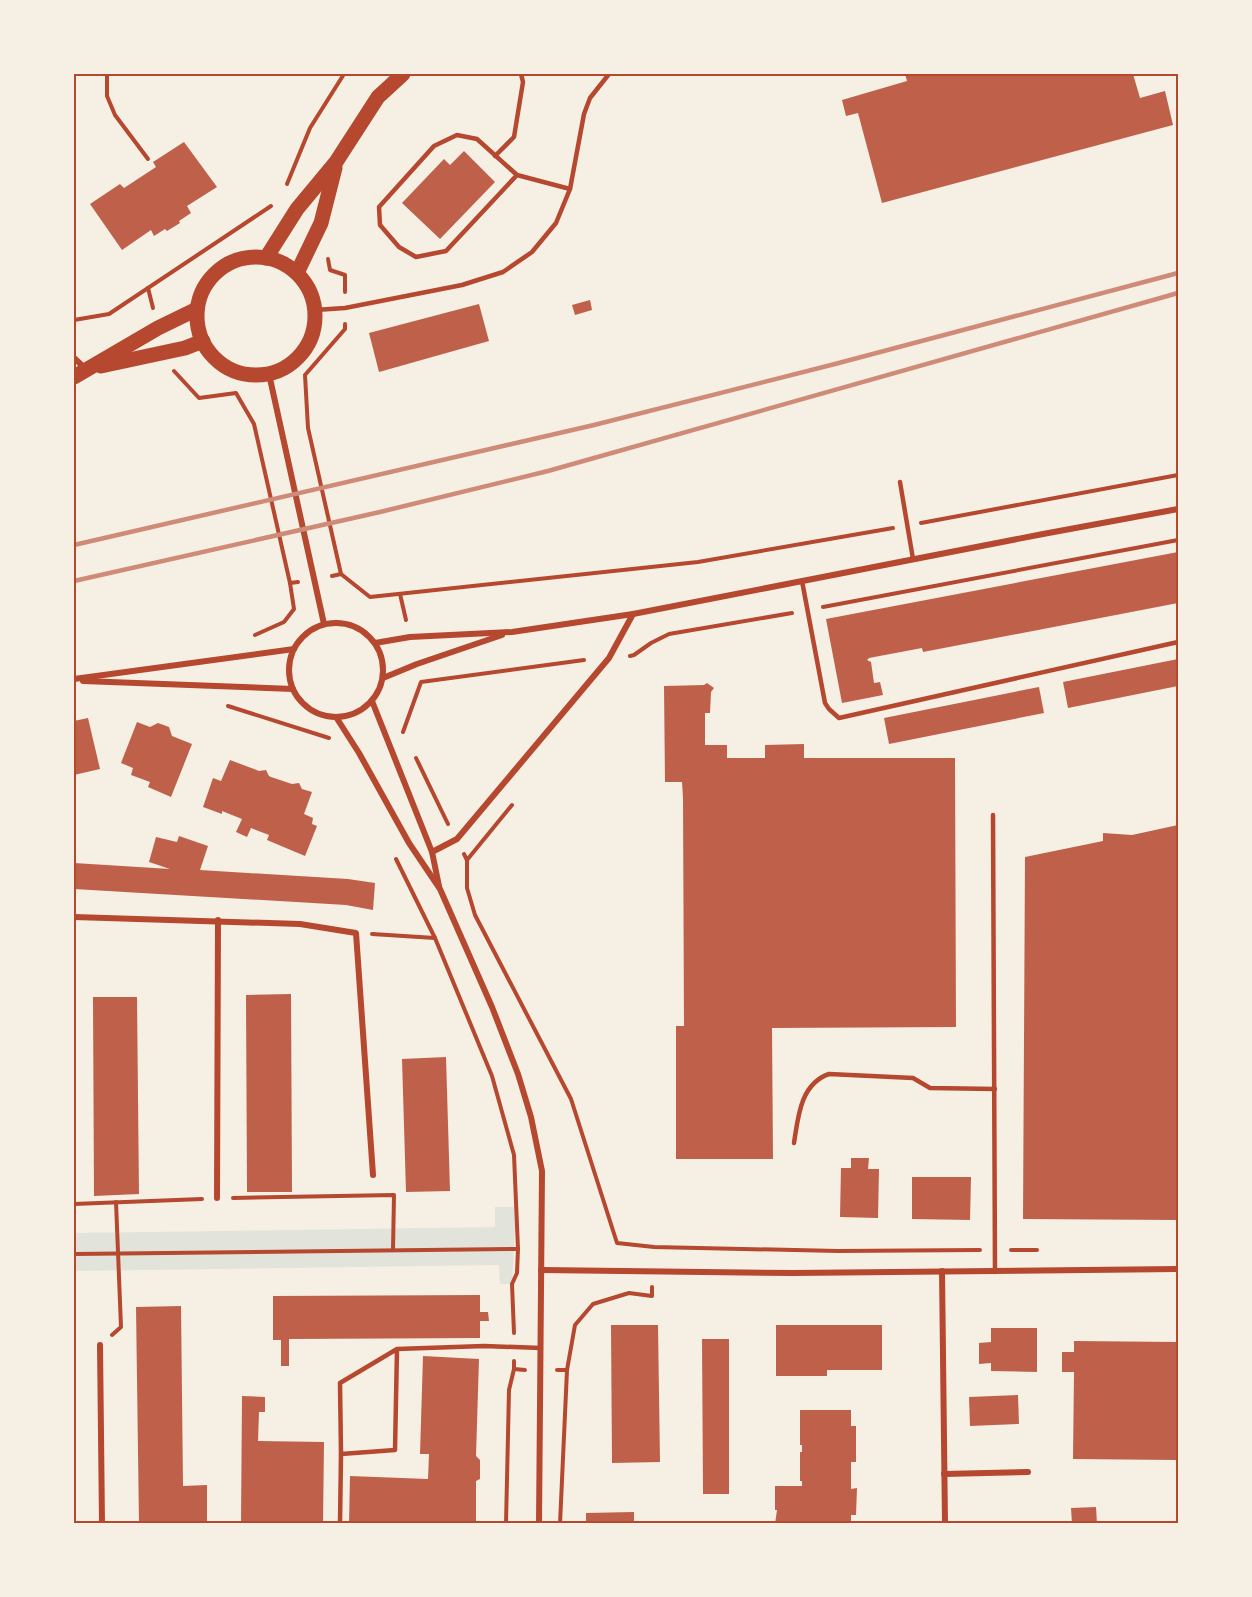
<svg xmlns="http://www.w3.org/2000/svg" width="1252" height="1597" font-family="'Exo 2',sans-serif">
	<rect width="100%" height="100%" fill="#f6efe4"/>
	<path fill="#e2e4dc" d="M495 1207H516L512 1284H500L499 1265 74 1271V1233L495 1227Z"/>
	<g fill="#bf614a">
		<path d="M905 74H1133L1140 98 1165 91 1173 125 882 203 858 113 846 116 842 100 907 81Z"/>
		<path d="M184 142 217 187 187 206 191 213 179 221 180 223 167 231 165 229 154 236 151 230 122 250 90 204 120 184 124 188 156 167 153 162Z"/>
		<path d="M464 151 495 182 440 239 402 203 444 159 450 165Z"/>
		<path d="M590 300 592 310 575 315 572 305Z"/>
		<path d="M479 304 489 341 379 372 369 333Z"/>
		<path d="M1178 552V603L923 652 922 648 869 658 867 660 871 662 874 683 880 682 883 695 842 703 826 619Z"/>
		<path d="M1178 659V686L1068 708 1063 682Z"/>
		<path d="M707 683 714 688 711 692 710 713H705V745H727V758H765V745L804 744V758H955L956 1027 772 1028 773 1159H676V1026H684L683 798 682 782H665L664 686 704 685Z"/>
		<path d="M1039 687 1044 713 889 744 884 718Z"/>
		<path d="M88 718 100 769 74 775V721Z"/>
		<path d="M137 722 150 727 158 723 169 727 172 736 192 744 171 797 148 787 150 782 131 775 133 768 121 763Z"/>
		<path d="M230 760 259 771 266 770 269 776 271 777 292 784 299 783 302 789 312 792 304 814 313 818 312 824 317 826 305 856 267 840 269 835 251 828 247 837 236 832 242 819 222 811V814L203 807 213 778 221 781Z"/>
		<path d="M1178 825V1220L1023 1219 1025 857 1103 841V833L1132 835Z"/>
		<path d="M179 836 208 846 200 870 348 879 375 883 373 910 346 905 74 889V863L170 869 149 862 156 837 177 842Z"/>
		<path d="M291 994 292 1192H247L246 995Z"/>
		<path d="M93 997H137L139 1194 94 1196Z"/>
		<path d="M446 1057 450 1191 406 1192 402 1059Z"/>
		<path d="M851 1158H869L868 1169H879L878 1218 840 1217 841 1168H851Z"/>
		<path d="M912 1177H971L970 1220 912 1219Z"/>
		<path d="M480 1295V1312H488L489 1321H480V1338L289 1339V1366H281V1340H273V1296Z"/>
		<path d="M181 1306 183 1486 207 1485V1524H139L136 1307Z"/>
		<path d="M611 1325H658L660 1462 612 1463Z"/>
		<path d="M776 1325H882V1370H827V1376H776Z"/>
		<path d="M991 1328H1037V1372L991 1371V1363L979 1364V1343L991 1342Z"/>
		<path d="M702 1339H729V1494H703Z"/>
		<path d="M1074 1341 1178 1342 1177 1460 1073 1459 1074 1372H1062V1352H1074Z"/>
		<path d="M423 1356 479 1359 476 1456 480 1460V1479L476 1481V1524H349L350 1476 428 1479 429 1454H420Z"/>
		<path d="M1018 1395 1019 1424 970 1426 969 1397Z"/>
		<path d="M242 1396 265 1397V1412H259L258 1441 324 1442 323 1524H241Z"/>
		<path d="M800 1410H851V1426H856V1462H851V1489L857 1488 856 1515H851V1524H775L777 1510H775V1486H802V1481H800V1452H802V1445H800Z"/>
		<path d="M1096 1507 1097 1524H1072L1071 1508Z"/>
		<path d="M634 1512V1524H586V1513Z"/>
	</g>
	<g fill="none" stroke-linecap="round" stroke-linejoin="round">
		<g stroke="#b5482f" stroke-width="4">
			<path d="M107 74V96L115 115 148 159"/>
			<path d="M287 184 310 128 344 74"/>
			<path d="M328 259 330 270 345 275V292"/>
			<path d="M148 288 153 308"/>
			<path d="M74 320 109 314 271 206"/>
			<path d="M174 371 199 398 236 393 254 424 290 583 298 582"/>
			<path d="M921 523 1178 475"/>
			<path d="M341 574 308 428 305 375 345 329V324"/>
			<path d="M332 576 341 574 370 597 698 562 893 528"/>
			<path d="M400 594 406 620"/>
			<path d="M823 607 1178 540"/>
			<path d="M255 635 284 622 294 609 290 583"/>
			<path d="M630 656 634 655 651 643 669 634 792 613"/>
			<path d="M228 706 329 738"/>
			<path d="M403 732 421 682 584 660"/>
			<path d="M416 758 448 824"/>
			<path d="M464 854 467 860V888L475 915 571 1099 617 1243 654 1247 838 1251 980 1250"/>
			<path d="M396 859 435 938 492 1076 514 1155 518 1249"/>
			<path d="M467 860 512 805"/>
			<path d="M372 934 435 938"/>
			<path d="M233 1198 394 1195 393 1250"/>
			<path d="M74 1204 202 1199"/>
			<path d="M1011 1250H1037"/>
			<path d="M74 1254 518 1249 517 1273 512 1284 514 1333"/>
			<path d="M112 1335 121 1327 116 1202"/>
			<path d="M514 1361V1369L525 1370"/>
			<path d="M557 1370H567L560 1524"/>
			<path d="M567 1370 575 1325 593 1304 629 1293 652 1296V1287"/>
			<path d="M506 1524 509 1390 514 1369"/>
		</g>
		<g stroke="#b5482f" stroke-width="4.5">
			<path d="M495 156 514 137 523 82 521 74"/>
			<path d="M517 175 446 251 416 257 399 247 380 225 379 207 434 146 457 135 477 139 517 175 570 189"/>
			<path d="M315 310 345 308 462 285 503 272 532 252 556 223 570 189 584 114 590 98 609 74"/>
			<path d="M900 482 913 559"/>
			<path d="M802 581 825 703 829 709 839 718 1178 642"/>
			<path d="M993 815 995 1272"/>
			<path d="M794 1143C798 1118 800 1084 829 1074L913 1078 930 1088 995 1089"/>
			<path d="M397 1349 395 1450 341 1454 340 1383 397 1349 484 1346 541 1348"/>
			<path d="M340 1524 341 1454"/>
		</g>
		<g stroke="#b5482f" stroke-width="6">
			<path d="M74 358 86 369"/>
			<path d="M269 374 324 624"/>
			<circle cx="336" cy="670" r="47"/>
			<path d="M375 643 410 637 512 632 633 614 1043 534 1178 509"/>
			<path d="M383 678 417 664 502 635"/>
			<path d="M74 679 294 649"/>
			<path d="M83 681 293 689"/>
			<path d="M372 701 432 852 439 886"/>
			<path d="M336 717 359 753 409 843 440 889 492 1007 518 1074 531 1117 542 1171 539 1524"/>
			<path d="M432 852 457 839 609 658 633 614"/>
			<path d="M74 917 300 924 356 933 373 1175"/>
			<path d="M217 1198 218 920"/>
			<path d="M541 1270 793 1273 1178 1269"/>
			<path d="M942 1271 945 1524"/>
			<path d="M100 1345 102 1524"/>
			<path d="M944 1474 1028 1472"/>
		</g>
		<g stroke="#b5482f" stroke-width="15">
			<circle cx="256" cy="316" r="59"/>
			<path d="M266 258 297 209 336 162 378 97 403 74"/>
			<path d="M297 273 321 223 335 168"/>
			<path d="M101 366 185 348 203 341"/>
			<path d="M74 377 158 328 197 309"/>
		</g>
		<g stroke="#cf8b77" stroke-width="4.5">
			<path d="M74 545 594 425 835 364 1178 273"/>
			<path d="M74 581 380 512 548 471 1178 293"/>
		</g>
	</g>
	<rect width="1252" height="1597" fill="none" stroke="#f6efe4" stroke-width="150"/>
	<rect x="75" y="75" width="1102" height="1447" fill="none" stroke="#b5482f" stroke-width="2"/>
</svg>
